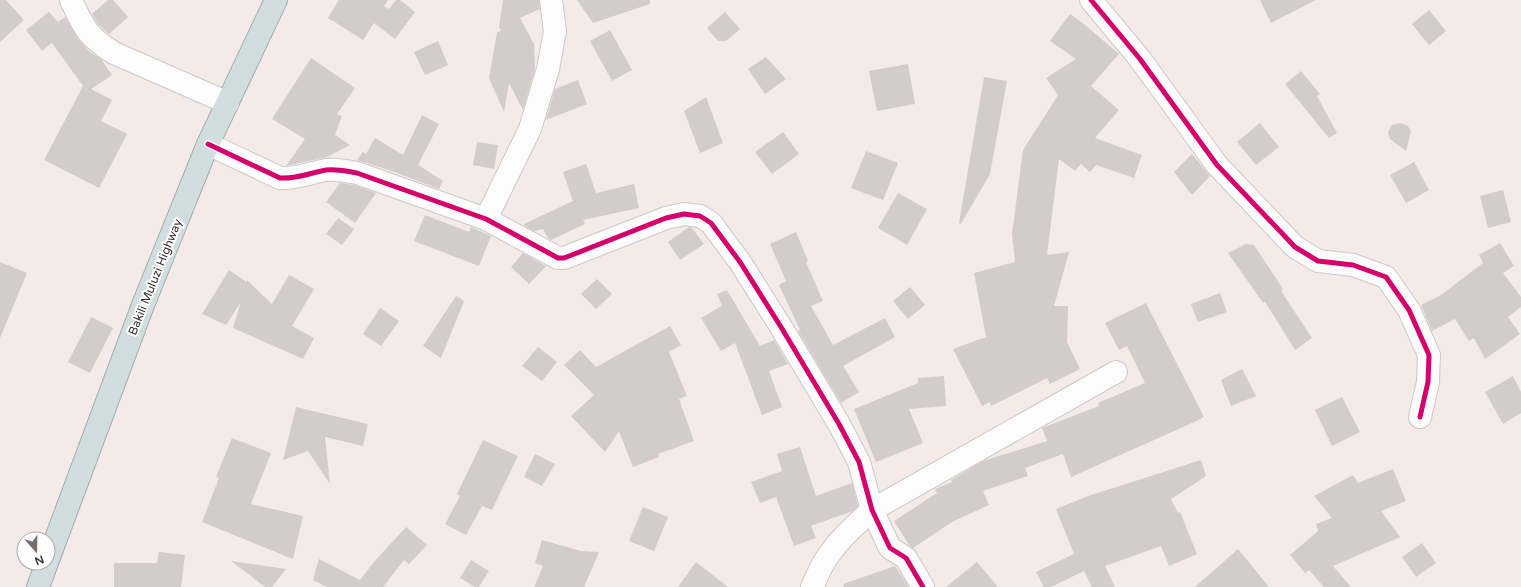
<svg xmlns="http://www.w3.org/2000/svg" width="1521" height="587" font-family="'Varela Round',sans-serif">
	<rect width="100%" height="100%" fill="#f4ebe9"/>
	<g fill="#d2ccca">
		<path d="M0 0H6L24 20 0 42Z"/>
		<path d="M108 0H113L128 17 109 34 97 23 92 14Z"/>
		<path d="M339 0H388L384 6 389 9 396 0H400L415 12 395 39 374 23 363 40 328 18Z"/>
		<path d="M503 0H539L540 9 520 18 534 44 535 69 523 110 509 83 504 112 489 78 497 32 501 31 499 27Z"/>
		<path d="M577 0H650V4L593 23Z"/>
		<path d="M1260 0H1316L1271 23Z"/>
		<path d="M1429 10 1446 31 1429 45 1412 24Z"/>
		<path d="M49 12 58 22 65 17 78 39 89 51 101 59 112 75 91 89 112 100 101 121 127 134 99 188 44 160 83 86 52 43 42 51 26 30Z"/>
		<path d="M725 12 740 29 726 41H718L707 28Z"/>
		<path d="M1070 14 1084 24 1119 54 1091 86 1119 110 1095 138 1142 155 1134 178 1096 165 1090 172 1081 164 1075 171 1059 159 1047 255 1069 252 1054 306H1068L1067 342 1080 369 1050 384 1047 378 991 406 990 402 982 406 953 349 986 337 974 273 1015 262 1012 234 1023 150 1058 95 1046 78 1076 59 1050 41Z"/>
		<path d="M610 30 632 70 612 81 590 41Z"/>
		<path d="M438 41 448 65 425 75 414 52Z"/>
		<path d="M766 57 786 79 765 94 748 69Z"/>
		<path d="M311 58 355 88 337 114 342 116 335 135 350 145 327 157 286 166 305 139 272 119Z"/>
		<path d="M908 64 915 104 877 111 869 71Z"/>
		<path d="M1301 71 1320 94 1317 96 1337 133 1329 138 1285 84Z"/>
		<path d="M984 77 1007 81 990 174 961 224 959 223Z"/>
		<path d="M578 80 587 104 546 120 555 89Z"/>
		<path d="M706 97 723 143 700 153 684 111Z"/>
		<path d="M422 115 439 124 418 165 443 181 439 189 392 171 357 160 363 152 366 154 375 138 403 155Z"/>
		<path d="M1260 123 1279 147 1256 165 1237 142Z"/>
		<path d="M1399 123 1407 125 1411 131 1406 151 1390 139 1388 132 1390 128 1392 125Z"/>
		<path d="M783 132 799 154 772 174 755 152Z"/>
		<path d="M477 142 498 145 494 169 473 165Z"/>
		<path d="M866 151 898 163 883 200 851 188Z"/>
		<path d="M1192 154 1210 176 1192 195 1174 172Z"/>
		<path d="M1414 162 1429 190 1406 203 1390 175Z"/>
		<path d="M586 164 596 193 634 184 639 208 583 220 585 224 551 240 548 238 543 229 534 231 525 226 524 224 573 201 563 172Z"/>
		<path d="M340 183 354 185 376 193 355 223 326 202Z"/>
		<path d="M1503 190 1511 222 1488 228 1480 196Z"/>
		<path d="M898 193 927 209 907 245 878 228Z"/>
		<path d="M425 215 469 232 471 227 491 236 479 266 414 241Z"/>
		<path d="M338 218 354 229 342 245 326 234Z"/>
		<path d="M689 227 692 228 704 244 680 260 668 242Z"/>
		<path d="M796 232 808 261 806 262 823 301 811 306 833 345 885 318 895 337 843 366 859 392 841 403 798 331 800 330 779 285 786 281 770 244Z"/>
		<path d="M1500 243 1514 266 1503 273 1521 297V307L1508 317 1520 334 1485 359 1474 338 1469 341 1455 319 1432 331 1421 305 1441 295 1483 263 1479 255Z"/>
		<path d="M1246 244 1254 245 1283 289 1281 291 1312 338 1295 350 1265 302 1263 303 1228 253Z"/>
		<path d="M523 253 546 266 529 284 511 267Z"/>
		<path d="M0 262 27 273 0 338Z"/>
		<path d="M229 270 247 282V280L272 304 289 275 314 289 292 326 314 338 303 359 233 328 241 302 226 325 202 314Z"/>
		<path d="M597 279 612 294 596 309 581 294Z"/>
		<path d="M910 287 925 305 908 319 893 301Z"/>
		<path d="M727 290 760 346 774 340 788 364 769 371 782 407 762 415 735 343 721 351 701 318 722 306 717 294Z"/>
		<path d="M1220 293 1227 312 1198 322 1191 304Z"/>
		<path d="M456 296 464 301 441 358 423 346Z"/>
		<path d="M1146 303 1204 417 1201 418V419L1071 477 1063 454 1025 468 1028 476 983 491 989 505 952 522 913 548 909 545 894 521 937 493 935 489 952 482 951 480 983 461 1047 441 1042 428 1099 406 1098 403 1145 383 1127 346 1119 350 1105 323Z"/>
		<path d="M380 308 399 321 381 346 363 334Z"/>
		<path d="M91 317 113 328 90 373 68 362Z"/>
		<path d="M670 326 681 345 669 352 687 396 679 399 694 441 658 454 659 457 633 467 619 431 605 452 571 416 594 395 564 365 580 350 596 367Z"/>
		<path d="M538 347 557 362 542 381 522 366Z"/>
		<path d="M1242 369 1256 396 1231 406 1221 380Z"/>
		<path d="M944 376 946 406 909 409 923 443 876 462 854 409 918 383V378Z"/>
		<path d="M1513 376 1521 392V413L1503 424 1485 392Z"/>
		<path d="M1342 397 1360 432 1332 446 1315 410Z"/>
		<path d="M296 407 368 424 363 446 325 437 330 484 308 451 283 460Z"/>
		<path d="M232 438 271 453 251 504 303 516 293 559 202 522 219 478 216 477Z"/>
		<path d="M483 440 518 456 492 510 482 506 466 535 445 524 460 496 457 494Z"/>
		<path d="M800 447 816 496 852 483 858 506 853 511 811 526 816 538 794 546 776 497 760 503 751 482 782 471 777 454Z"/>
		<path d="M535 454 555 464 542 486 524 477Z"/>
		<path d="M1201 460 1206 476 1171 499 1178 513 1180 512 1197 554 1169 566 1161 546 1105 566 1115 587H1092L1084 571 1051 587H1044L1036 572 1074 554 1056 509 1088 496Z"/>
		<path d="M1393 469 1406 501 1381 511 1400 537 1333 566 1351 587H1324L1309 570 1305 573 1290 555 1318 531 1316 524 1332 518 1314 496 1353 475 1358 483Z"/>
		<path d="M643 507 668 517 654 551 629 541Z"/>
		<path d="M406 527 427 545 409 564 404 560 383 587H327L313 580 319 559 360 580 374 562Z"/>
		<path d="M542 540 581 551 599 552 584 587H534L543 566 535 563Z"/>
		<path d="M1422 543 1436 563 1416 577 1402 557Z"/>
		<path d="M1238 549 1269 587H1195Z"/>
		<path d="M159 552 185 555 181 587H114V563H157Z"/>
		<path d="M471 560 489 571 479 587H475L460 578Z"/>
		<path d="M231 561 286 569 272 587H265Z"/>
		<path d="M696 562 728 587H678Z"/>
		<path d="M977 562 998 587H946Z"/>
		<path d="M895 566 909 587H844L843 584Z"/>
	</g>
	<g fill="none" stroke-linecap="round" stroke-linejoin="round">
		<g stroke="#cec7c6" stroke-width="24">
			<g id="minor">
				<path d="M71 0C84 28 87 36 114 53L228 103"/>
				<path d="M1091 0 1140 59 1217 165 1295 247 1318 261 1353 265 1386 277 1409 310 1429 355 1428 382 1420 417"/>
				<path d="M208 144 280 178C298 179 309 173 326 170 336 169 347 171 357 173L486 219 558 258H564L666 218 684 214 700 216 711 223 740 262 781 327 839 424 859 462 872 510 890 548 906 558 923 587"/>
				<path d="M486 219 530 129 548 69 555 31 551 0"/>
				<path d="M812 587C816 579 819 571 823 564 835 543 854 526 872 510L1116 372"/>
			</g>
		</g>
		<g stroke="#a5adaf" stroke-width="24">
			<g id="highway">
				<path d="M48 560 143 305 208 144 276 0"/>
				<path d="M38 587 47 563"/>
			</g>
		</g>
		<use href="#minor" stroke="#fdfcfc" stroke-width="22"/>
		<use href="#highway" stroke="#d2dddf" stroke-width="22"/>
		<g stroke="#fff" stroke-width="8">
			<g id="cycleway">
				<path d="M1091 0 1140 59 1217 165 1295 247 1318 261 1353 265 1386 277 1409 310 1429 355 1428 382 1420 417"/>
				<path d="M208 144 280 178C298 179 309 173 326 170 336 169 347 171 357 173L486 219 558 258H564L666 218 684 214 700 216 711 223 740 262 781 327 839 424 859 462 872 510 890 548 906 558 923 587"/>
			</g>
		</g>
		<use href="#cycleway" stroke="#d6006c" stroke-width="5"/>
	</g>
	<g text-anchor="middle" stroke-width="4" stroke-linejoin="round" paint-order="stroke">
		<g font-size="12" fill="#352e2d" stroke="#fff">
			<text transform="translate(155 277) rotate(-68)" y="4">Bakili Muluzi Highway</text>
		</g>
	</g>
	<g transform="translate(36 551) rotate(160)"><circle r="19" fill="#ffffff" stroke="#aeabab"/>
	<path d="M0-3L7 15L0 10L-7 15Z" fill="#78706f"/>
	<text y="-6" font-size="11" font-weight="bold" text-anchor="middle" fill="#352e2d">N</text>
	</g>
</svg>
